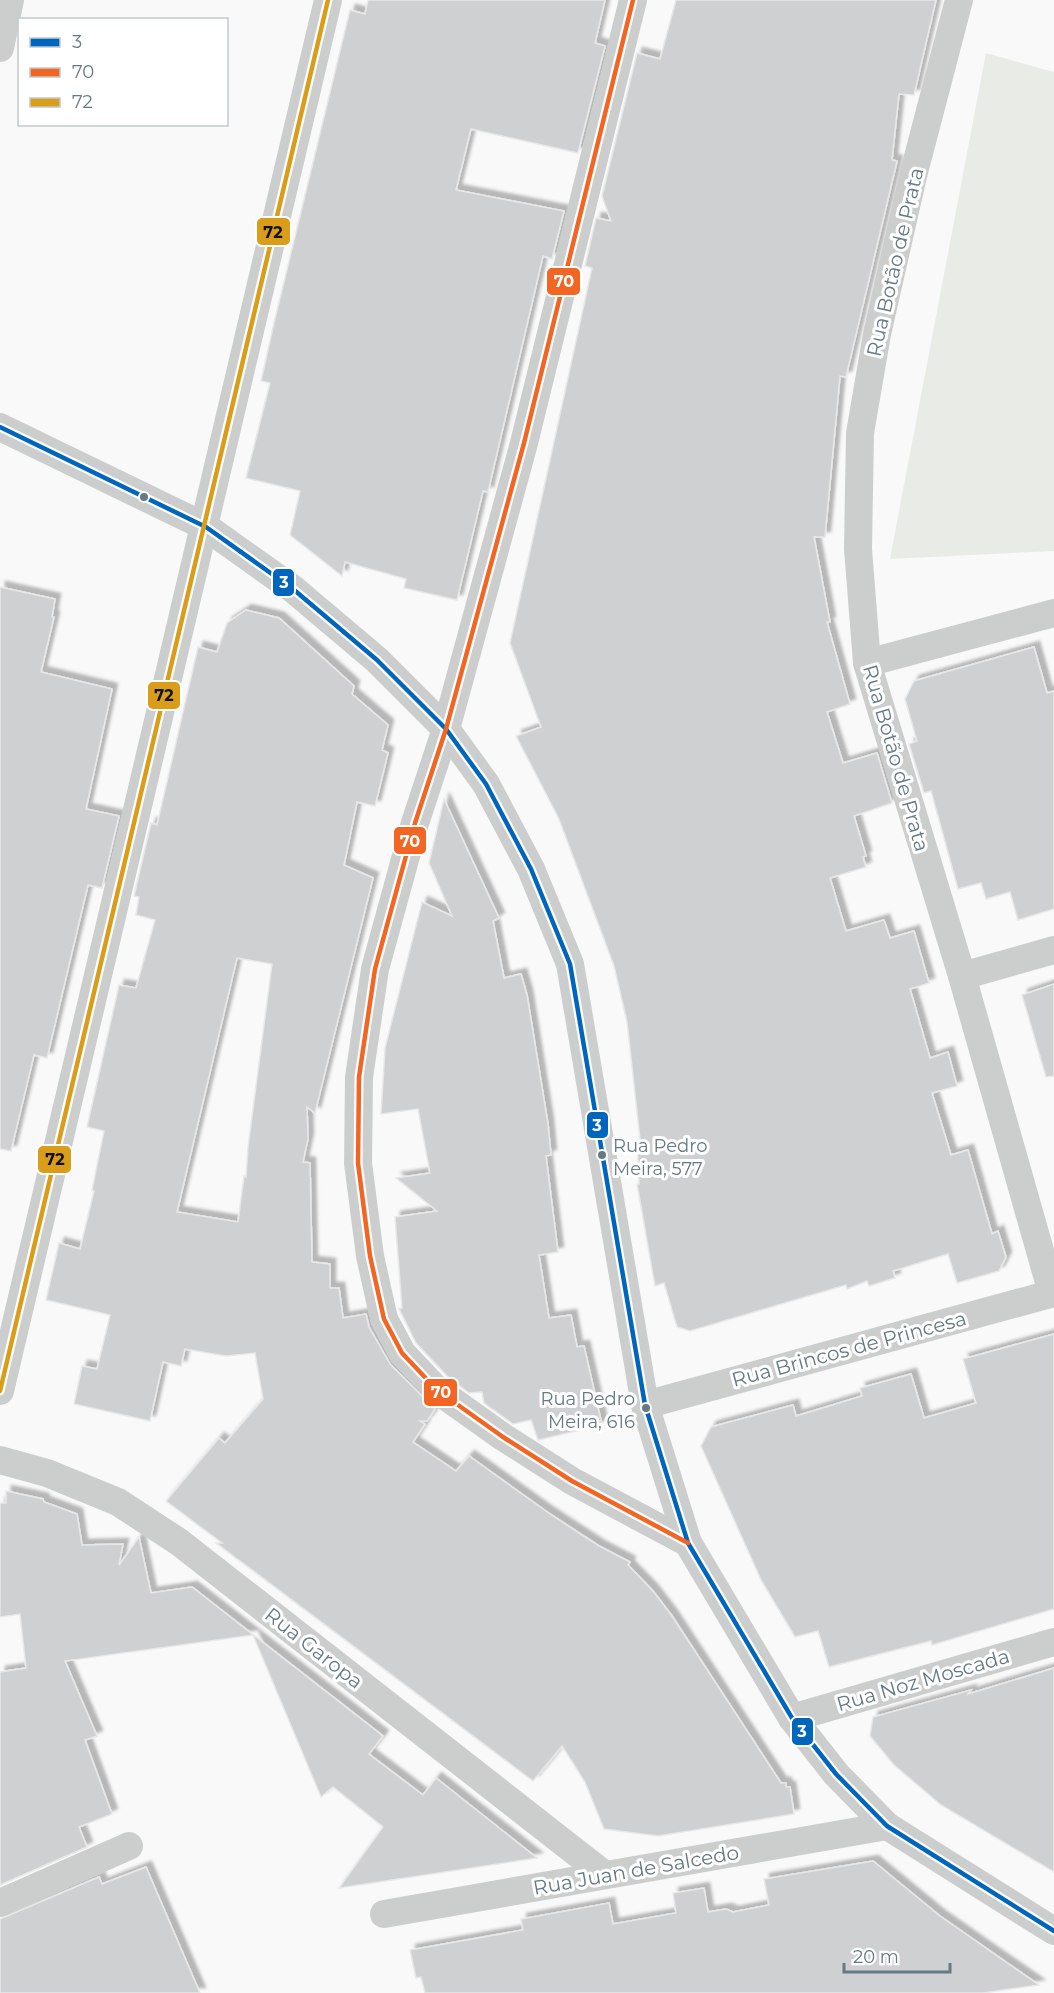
<svg xmlns="http://www.w3.org/2000/svg" width="1054" height="1993" font-family="Montserrat,sans-serif">
	<defs>
		<filter id="shadow"><feDropShadow dx="5.5" dy="-5.5" stdDeviation="1.5" flood-color="#0004"/></filter>
	</defs>
	<rect width="100%" height="100%" fill="#f9f9f9"/>
	<path fill="#e8ebe6" d="M986 53 1054 72V551L890 559Z"/>
	<g fill="#ced0d1" stroke="#e8e8e8" stroke-width="1.5" fill-rule="evenodd" filter="url(#shadow)">
		<path d="M368 0H605L595 43 605 46 578 153 471 129 456 190 564 211 552 259 543 256 488 492 483 491 457 600 404 588 406 579 345 562 342 576 290 535 300 491 246 478 270 383 261 381 274 323 350 10 365 14Z"/>
		<path d="M676 0H936L914 95 899 94 892 160 897 161 846 377 840 376 825 537H814L830 622H827L850 704 827 712 843 763 877 753 892 803 854 816 866 856 863 857 866 867 830 878 846 931 884 920 890 938 914 931 929 983 910 989 930 1058 948 1052 957 1086 932 1093 951 1155 968 1150 992 1234 998 1231 1006 1257 999 1271 957 1283 948 1254 893 1271 895 1278 869 1286 867 1281 847 1289 846 1285 690 1331 677 1327 664 1283 655 1286 637 1184H639L637 1140 640 1139 627 1022 614 966 559 819 516 736 541 727 510 643 592 268 585 266 596 218 611 221 602 196 637 53 660 59Z"/>
		<path d="M0 587 55 599 52 617H54L41 672 112 689 86 809 119 816 102 888 88 885 47 1058 34 1055 11 1151 0 1149Z"/>
		<path d="M246 610 279 618 354 686 352 694 388 725 382 750 388 753 375 806 357 802 344 865 373 878 315 1113 307 1107 308 1139 303 1162 310 1163 312 1262 330 1264V1288H339L343 1318 366 1314 369 1327 390 1364 435 1409 427 1421H420L425 1424 413 1442 456 1471 469 1456 550 1514 599 1546 630 1562 628 1565 653 1591 672 1616 781 1783H786V1787H790L794 1814 658 1836 604 1829 585 1782 562 1746 533 1781 216 1543H222L166 1501 219 1438 225 1443 263 1399 255 1353 226 1356 185 1349 181 1366 163 1362 150 1421 74 1404 82 1366 97 1369 110 1315 46 1300 59 1243 80 1249 94 1191 92 1190 104 1131 87 1127 119 985 136 988 155 920 136 915 139 897 134 896 151 823 157 825 198 647 217 652 227 623ZM237 958 272 964 248 1147 246 1177 244 1176 238 1222 177 1212Z"/>
		<path d="M1034 647 1047 693 1054 691V909L1018 920 1010 892 986 899 981 883 958 889 931 791 924 793 909 744 917 741 905 699 914 681Z"/>
		<path d="M444 799 499 918 493 921 504 978 521 974 527 995 548 1124 551 1155 546 1156 558 1252 539 1255 549 1318 571 1315 577 1347 584 1346 602 1425 538 1440 531 1420 513 1424 484 1403 482 1392 469 1393 448 1377 416 1343 399 1309 402 1308 395 1217 437 1211 396 1178 430 1173 418 1109 381 1114 385 1048 422 902 452 916 429 863Z"/>
		<path d="M1054 984V1076L1046 1077 1022 995Z"/>
		<path d="M1054 1334V1609L932 1645 931 1641 829 1667 818 1631 795 1637 761 1580 701 1446 711 1427 793 1405 796 1416 862 1396 860 1388 911 1374 924 1418 976 1403 963 1359Z"/>
		<path d="M6 1491 43 1499 44 1502 77 1514 82 1545 123 1544 119 1565 139 1537 151 1593 192 1587 383 1736 369 1754 423 1795 436 1778 537 1858 339 1888 383 1827 333 1787 321 1797 253 1635 65 1661 97 1736 85 1740 112 1814 79 1827 87 1847 0 1885V1672L26 1668 20 1614 0 1617V1503H6Z"/>
		<path d="M1054 1668V1872L941 1805 894 1765 870 1736 873 1717 971 1690 968 1694Z"/>
		<path d="M873 1861 940 1916 1039 1985 983 1993H425L421 1977 416 1978 410 1950 523 1930 521 1919 609 1903 613 1924 676 1913 673 1893 704 1888 708 1912 726 1909 733 1912 769 1905 764 1879Z"/>
		<path d="M146 1867 200 1993H0V1919L99 1877 102 1884Z"/>
	</g>
	<g fill="none" stroke-linecap="round" stroke-linejoin="round">
		<g stroke="#cccece" stroke-width="28">
			<path d="M633 0 524 443 446 729 415 823 375 969 359 1077 358 1163 370 1256 384 1319 402 1353 437 1390 503 1437 572 1481 688 1543"/>
			<path d="M959 0 913 176 877 334 860 433 858 549 867 663 962 976 1052 1293"/>
			<path d="M0 48 10 0"/>
			<path d="M0 427 206 527 293 589 377 660 446 729 486 784 531 869 570 964 645 1405 688 1543 792 1718 836 1774 887 1826 1054 1931"/>
			<path d="M867 663 1054 613"/>
			<path d="M962 976 1054 950"/>
			<path d="M0 1391 328 0"/>
			<path d="M645 1405 1054 1293"/>
			<path d="M0 1460 47 1473 118 1502 179 1542 605 1875"/>
			<path d="M792 1718 1054 1642"/>
			<path d="M0 1903 129 1846"/>
			<path d="M384 1914 887 1826"/>
		</g>
		<g stroke="#fff" stroke-width="9">
			<path id="bus-1" d="M0 427 206 527 293 589 377 660 446 729 486 784 531 869 570 964 645 1405 688 1543 792 1718 836 1774 887 1826 1054 1931"/>
		</g>
		<g stroke="#fff" stroke-width="9">
			<path id="bus-2" d="M633 0 524 443 446 729 415 823 375 969 359 1077 358 1163 370 1256 384 1319 402 1353 437 1390 503 1437 572 1481 688 1543"/>
		</g>
		<g stroke="#fff" stroke-width="9">
			<path id="bus-3" d="M0 1391 328 0"/>
		</g>
		<use href="#bus-1" stroke="#0065bd" stroke-width="4.5"/>
		<use href="#bus-2" stroke="#f26522" stroke-width="4.5"/>
		<use href="#bus-3" stroke="#da9d1a" stroke-width="4.5"/>
	</g>
	<g fill="#657a83" stroke="#fff" stroke-width="2">
		<circle cx="144" cy="497" r="5"/>
		<circle cx="602" cy="1155" r="5"/>
		<circle cx="646" cy="1408" r="5"/>
	</g>
	<g text-anchor="middle" stroke-width="6" stroke-linejoin="round" paint-order="stroke">
		<g font-size="18" fill="#657a83" stroke="#fff" text-anchor="start">
			<text x="613" y="1152">Rua Pedro<tspan x="613" dy="23">Meira, 577</tspan></text>
			<text x="635" y="1405" text-anchor="end">Rua Pedro<tspan x="635" dy="23">Meira, 616</tspan></text>
		</g>
		<g font-size="20" fill="#657a83" stroke="#fff">
			<text transform="translate(895 262) rotate(-77)" y="7">Rua Botão de Prata</text>
			<text transform="translate(896 758) rotate(74)" y="7">Rua Botão de Prata</text>
			<text transform="translate(849 1349) rotate(-15)" y="7">Rua Brincos de Princesa</text>
			<text transform="translate(314 1648) rotate(38)" y="7">Rua Garopa</text>
			<text transform="translate(923 1680) rotate(-16)" y="7">Rua Noz Moscada</text>
			<text transform="translate(636 1870) rotate(-10)" y="7">Rua Juan de Salcedo</text>
		</g>
	</g>
	<g stroke="#fff" stroke-width="2">
		<rect x="256" y="217" width="35" height="29" rx="6" fill="#da9d1a"/>
		<rect x="546" y="267" width="35" height="29" rx="6" fill="#f26522"/>
		<rect x="272" y="568" width="23" height="29" rx="6" fill="#0065bd"/>
		<rect x="147" y="681" width="34" height="29" rx="6" fill="#da9d1a"/>
		<rect x="393" y="826" width="34" height="29" rx="6" fill="#f26522"/>
		<rect x="586" y="1111" width="23" height="28" rx="6" fill="#0065bd"/>
		<rect x="37" y="1145" width="35" height="29" rx="6" fill="#da9d1a"/>
		<rect x="423" y="1378" width="35" height="29" rx="6" fill="#f26522"/>
		<rect x="791" y="1717" width="23" height="29" rx="6" fill="#0065bd"/>
	</g>
	<g font-size="16" text-anchor="middle" font-weight="bold" fill="#fff">
		<text x="564" y="287">70</text>
		<text x="284" y="588">3</text>
		<text x="410" y="847">70</text>
		<text x="597" y="1131">3</text>
		<text x="441" y="1398">70</text>
		<text x="802" y="1737">3</text>
	</g>
	<g font-size="16" text-anchor="middle" font-weight="bold" fill="#111">
		<text x="273" y="238">72</text>
		<text x="164" y="701">72</text>
		<text x="55" y="1165">72</text>
	</g>
	<rect x="18" y="18" width="210" height="108" fill="#ffffff" stroke="#c1cacd" stroke-width="1.5"/>
	<rect x="30" y="38" width="30" height="9" fill="#0065bd" stroke="#c1cacd" stroke-width="1.5"/>
	<text x="72" y="48" font-size="18" fill="#657a83">3</text>
	<rect x="30" y="68" width="30" height="9" fill="#f26522" stroke="#c1cacd" stroke-width="1.5"/>
	<text x="72" y="78" font-size="18" fill="#657a83">70</text>
	<rect x="30" y="98" width="30" height="9" fill="#da9d1a" stroke="#c1cacd" stroke-width="1.5"/>
	<text x="72" y="108" font-size="18" fill="#657a83">72</text>
	<path d="M844 1963v9h106v-9" fill="none" stroke="#657a83" stroke-width="3"/>
	<text x="853" y="1963" font-size="18" fill="#657a83" stroke="#ffffff" stroke-width="4.5" paint-order="stroke">20 m</text>
</svg>
